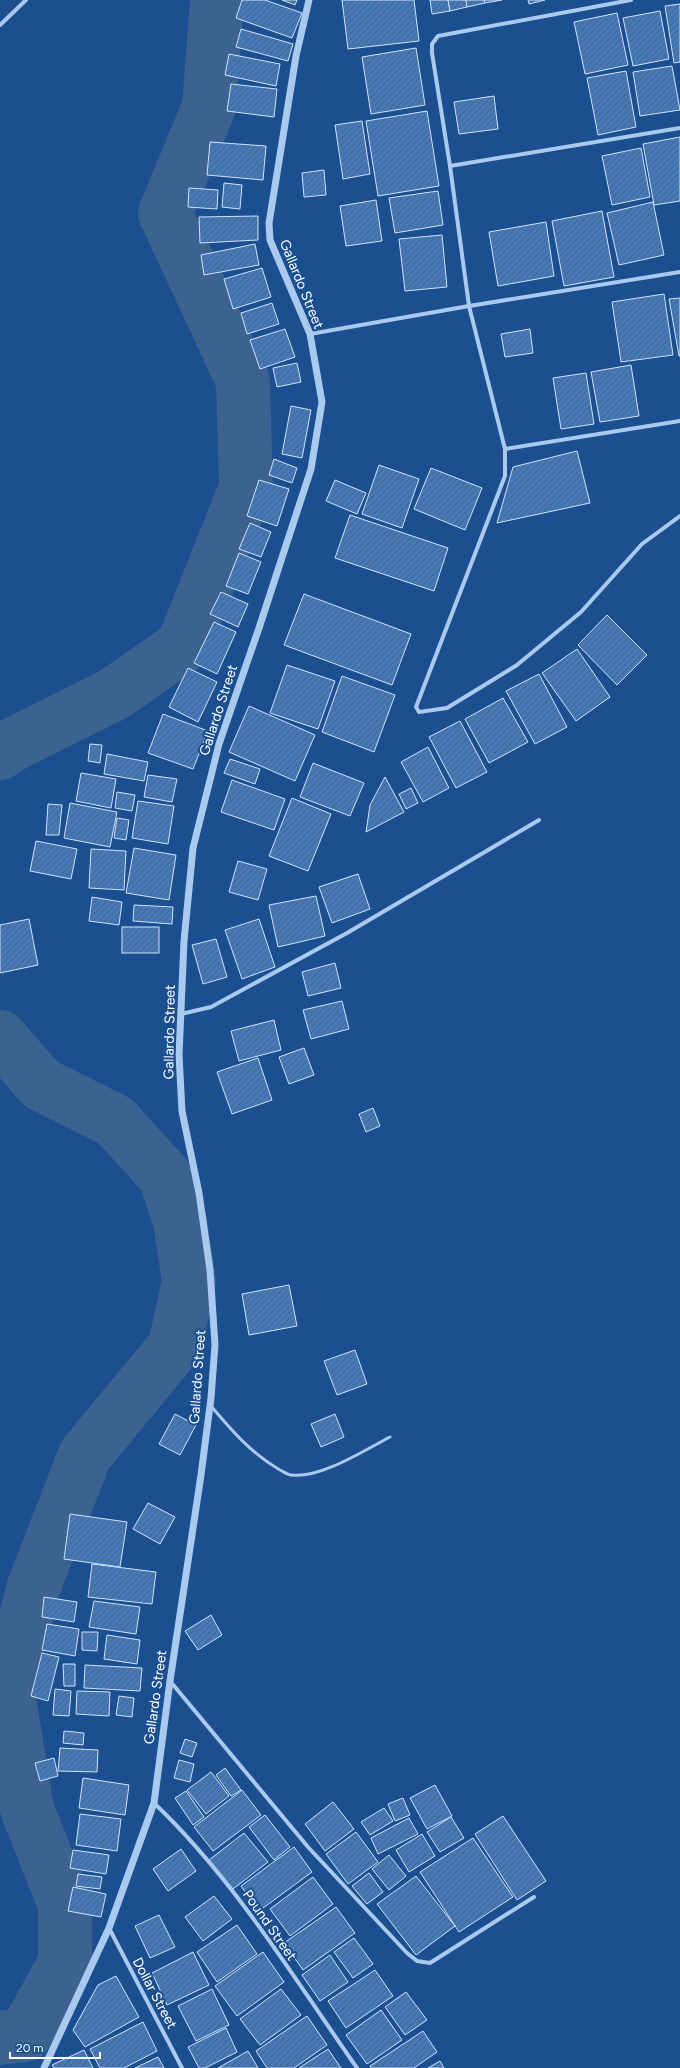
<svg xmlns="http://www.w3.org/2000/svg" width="680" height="2068" font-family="Figtree,sans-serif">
	<defs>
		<pattern id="building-hatch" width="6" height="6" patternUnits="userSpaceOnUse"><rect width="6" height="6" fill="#4478b7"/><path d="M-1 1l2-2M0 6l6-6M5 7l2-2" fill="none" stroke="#486282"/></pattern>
	</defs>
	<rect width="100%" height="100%" fill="#1b4f8f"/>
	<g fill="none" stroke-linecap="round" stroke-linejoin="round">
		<g stroke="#3c6290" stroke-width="54">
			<path d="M0 753 8 747 114 694 183 646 246 488 243 381 165 213 209 107 217 0"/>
			<path d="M0 1037 41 1084 115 1121 165 1176 180 1221 189 1281 175 1346 85 1455 34 1586 7 1687 27 1809 65 1905V1963L25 2035 0 2038"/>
		</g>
	</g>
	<g fill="url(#building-hatch)" stroke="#cfe3fa">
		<path d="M242 0H265L302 13 292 38 236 18Z"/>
		<path d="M282 0H297L295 5Z"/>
		<path d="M342 0H414L419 41 348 49Z"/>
		<path d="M430 0H448L450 11 432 14Z"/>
		<path d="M448 0H466L467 7 450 11Z"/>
		<path d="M466 0H484L485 3 467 7Z"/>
		<path d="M484 0H502L485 3Z"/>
		<path d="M528 0H545L529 4Z"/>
		<path d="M680 4V62L674 63 665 6Z"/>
		<path d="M660 11 669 59 633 66 623 18Z"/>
		<path d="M617 13 628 65 585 74 574 22Z"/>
		<path d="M241 29 293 44 288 61 236 47Z"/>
		<path d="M416 48 425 105 371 114 362 57Z"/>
		<path d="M229 54 280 64 276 86 225 75Z"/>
		<path d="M672 66 680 110 640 116 633 72Z"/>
		<path d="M626 71 636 127 598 135 587 78Z"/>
		<path d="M231 84 277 89 274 117 227 111Z"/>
		<path d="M494 96 498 129 459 134 454 102Z"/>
		<path d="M427 111 439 186 378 196 366 121Z"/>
		<path d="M362 121 370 174 343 179 335 125Z"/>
		<path d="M680 137V201L654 205 643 144Z"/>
		<path d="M210 142 266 146 263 180 207 175Z"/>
		<path d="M641 148 650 197 612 205 602 156Z"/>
		<path d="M324 170 326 195 304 197 302 173Z"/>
		<path d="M224 183 242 185 240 209 222 207Z"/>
		<path d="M189 188 218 190 217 209 188 207Z"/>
		<path d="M438 191 443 225 395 233 389 198Z"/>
		<path d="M376 200 382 241 346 246 340 206Z"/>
		<path d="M653 202 664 255 619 265 607 213Z"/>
		<path d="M602 211 614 277 564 286 552 221Z"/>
		<path d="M258 216V240L200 243 199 217Z"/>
		<path d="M546 222 554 276 498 286 489 232Z"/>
		<path d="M442 235 447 287 405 291 399 239Z"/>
		<path d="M255 244 259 265 204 275 201 255Z"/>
		<path d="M262 268 271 297 233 309 224 279Z"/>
		<path d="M664 294 673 355 621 362 612 302Z"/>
		<path d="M680 298V356H679L669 299Z"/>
		<path d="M272 303 279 324 247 334 241 313Z"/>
		<path d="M285 329 295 357 260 369 250 340Z"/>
		<path d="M530 329 533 353 505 357 501 334Z"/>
		<path d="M297 363 301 382 277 387 273 368Z"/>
		<path d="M631 365 639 416 600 422 591 372Z"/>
		<path d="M586 373 594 424 561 429 553 378Z"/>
		<path d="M291 406 311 410 302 458 282 454Z"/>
		<path d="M577 451 590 503 497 523 513 467Z"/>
		<path d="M274 459 297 468 292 483 269 475Z"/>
		<path d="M379 465 419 479 402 528 362 514Z"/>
		<path d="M431 468 482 488 465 530 414 509Z"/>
		<path d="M259 480 289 489 277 526 247 516Z"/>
		<path d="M335 480 366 493 357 514 326 501Z"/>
		<path d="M350 515 448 548 434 591 335 558Z"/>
		<path d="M250 523 271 532 261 557 239 549Z"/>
		<path d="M239 553 261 562 248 594 226 586Z"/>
		<path d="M221 592 248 604 238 627 210 614Z"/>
		<path d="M304 594 411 634 392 685 284 645Z"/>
		<path d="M607 615 647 655 617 685 578 645Z"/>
		<path d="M214 622 236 632 217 674 194 663Z"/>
		<path d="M577 649 610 697 576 721 542 673Z"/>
		<path d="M287 665 335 681 318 729 270 713Z"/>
		<path d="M188 668 217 682 198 722 169 707Z"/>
		<path d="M539 674 567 727 535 744 506 691Z"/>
		<path d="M342 676 395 695 374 752 322 732Z"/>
		<path d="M503 698 528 742 489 763 465 719Z"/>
		<path d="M249 706 315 735 295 781 229 752Z"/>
		<path d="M163 714 208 731 193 769 148 753Z"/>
		<path d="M460 721 487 772 456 788 429 737Z"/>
		<path d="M90 744 102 745 100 763 88 761Z"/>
		<path d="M428 747 449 788 423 802 401 762Z"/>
		<path d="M107 754 148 762 144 781 104 774Z"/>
		<path d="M230 759 260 769 255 784 224 773Z"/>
		<path d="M313 763 364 783 350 816 300 797Z"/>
		<path d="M81 773 116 779 111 808 76 801Z"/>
		<path d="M148 775 177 779 172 802 144 797Z"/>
		<path d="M385 777 404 812 366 832 370 805Z"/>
		<path d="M232 780 285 799 274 830 221 812Z"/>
		<path d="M411 788 418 803 406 809 399 794Z"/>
		<path d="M117 792 135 795 132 811 115 808Z"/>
		<path d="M292 798 331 814 308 871 269 856Z"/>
		<path d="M138 801 174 806 168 844 132 838Z"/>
		<path d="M70 803 117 812 110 847 64 838Z"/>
		<path d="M48 804 62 805 59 835H46Z"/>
		<path d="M117 818 129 820 126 840 114 838Z"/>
		<path d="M36 841 77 849 71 879 30 871Z"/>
		<path d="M134 848 176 855 169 900 126 893Z"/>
		<path d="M91 849 126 851 124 890 89 888Z"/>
		<path d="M238 861 267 869 258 900 229 892Z"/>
		<path d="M358 874 370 909 332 923 319 887Z"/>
		<path d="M316 896 325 936 278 947 269 905Z"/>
		<path d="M92 897 122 902 119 925 89 921Z"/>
		<path d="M134 905 173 907 172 924 133 921Z"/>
		<path d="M29 919 38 965 0 973V925Z"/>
		<path d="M259 919 275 967 242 979 225 930Z"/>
		<rect x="122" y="927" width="37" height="26"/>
		<path d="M216 939 227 977 203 984 192 945Z"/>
		<path d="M335 963 341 988 308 996 302 972Z"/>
		<path d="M342 1001 349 1029 311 1039 303 1010Z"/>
		<path d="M274 1020 281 1050 239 1061 231 1031Z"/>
		<path d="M304 1048 314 1075 289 1084 279 1057Z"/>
		<path d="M258 1058 272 1100 232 1114 217 1072Z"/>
		<path d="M373 1108 380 1126 366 1132 359 1114Z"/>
		<path d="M289 1285 297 1326 249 1335 242 1294Z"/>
		<path d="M355 1350 367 1384 337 1395 324 1361Z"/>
		<path d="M175 1414 196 1425 180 1455 159 1444Z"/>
		<path d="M335 1414 344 1437 321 1447 311 1424Z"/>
		<path d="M148 1503 175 1517 160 1544 133 1529Z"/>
		<path d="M70 1514 127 1522 120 1567 64 1559Z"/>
		<path d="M92 1564 156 1572 152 1604 88 1597Z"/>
		<path d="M44 1597 77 1602 74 1622 42 1617Z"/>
		<path d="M94 1601 140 1607 136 1634 89 1627Z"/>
		<path d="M211 1615 222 1635 198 1650 185 1631Z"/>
		<path d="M47 1624 79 1629 75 1656 42 1650Z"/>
		<path d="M82 1632H98L97 1651 82 1650Z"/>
		<path d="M107 1635 140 1640 137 1664 104 1659Z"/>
		<path d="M42 1653 59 1657 48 1701 31 1696Z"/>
		<path d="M63 1664H75V1686H64Z"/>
		<path d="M85 1665 142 1668 140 1691 84 1688Z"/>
		<path d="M55 1689 71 1691 69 1716 53 1715Z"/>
		<path d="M77 1691 110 1692 109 1716 76 1714Z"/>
		<path d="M119 1696 134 1698 132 1717 116 1715Z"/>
		<path d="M64 1731 84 1733 83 1745 63 1743Z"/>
		<path d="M185 1739 197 1743 192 1757 180 1753Z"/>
		<path d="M60 1748 98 1750 97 1772 58 1771Z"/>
		<path d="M54 1758 58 1776 40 1781 35 1763Z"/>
		<path d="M179 1760 194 1764 190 1782 174 1778Z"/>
		<path d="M225 1768 241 1790 231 1796 216 1775Z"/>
		<path d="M211 1772 229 1796 206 1814 187 1790Z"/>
		<path d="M83 1778 129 1785 125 1815 79 1808Z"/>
		<path d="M435 1785 452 1816 427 1829 410 1798Z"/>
		<path d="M242 1790 261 1815 213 1851 194 1827Z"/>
		<path d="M186 1791 204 1817 193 1825 175 1798Z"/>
		<path d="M403 1798 410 1815 395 1821 388 1804Z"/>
		<path d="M333 1802 354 1829 325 1851 305 1824Z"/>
		<path d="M384 1808 393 1821 370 1835 361 1822Z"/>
		<path d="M80 1814 121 1819 117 1851 76 1845Z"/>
		<path d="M265 1815 290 1847 274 1860 249 1827Z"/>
		<path d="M503 1816 546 1881 517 1900 475 1834Z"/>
		<path d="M451 1817 464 1838 440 1852 427 1832Z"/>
		<path d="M409 1818 418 1834 378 1854 371 1838Z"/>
		<path d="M356 1832 378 1862 348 1884 326 1854Z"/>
		<path d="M244 1833 268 1862 233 1889 209 1860Z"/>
		<path d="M422 1834 435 1856 409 1872 396 1850Z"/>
		<path d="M473 1838 513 1897 459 1932 420 1872Z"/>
		<path d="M294 1847 312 1872 259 1911 241 1886Z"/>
		<path d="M181 1849 196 1871 168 1891 153 1869Z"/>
		<path d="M73 1850 109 1855 106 1874 70 1868Z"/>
		<path d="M389 1855 406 1876 389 1890 372 1869Z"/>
		<path d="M369 1873 383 1892 367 1904 352 1886Z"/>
		<path d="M78 1874 102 1877 100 1889 76 1886Z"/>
		<path d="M416 1876 455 1926 416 1955 377 1904Z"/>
		<path d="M313 1877 333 1904 290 1936 270 1909Z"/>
		<path d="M73 1887 106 1894 101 1917 68 1911Z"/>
		<path d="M214 1896 232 1919 203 1941 185 1917Z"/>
		<path d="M336 1907 355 1933 303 1970 284 1943Z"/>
		<path d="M159 1915 175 1947 150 1958 135 1926Z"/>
		<path d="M237 1925 257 1954 217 1982 197 1952Z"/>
		<path d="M354 1938 373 1964 353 1978 334 1952Z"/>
		<path d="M193 1952 209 1985 167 2005 152 1973Z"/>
		<path d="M263 1952 284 1982 237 2016 215 1986Z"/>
		<path d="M330 1955 348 1982 320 2001 302 1975Z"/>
		<path d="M375 1970 393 1996 346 2028 328 2001Z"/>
		<path d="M116 1976 139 2017 85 2047 73 2030 98 1985Z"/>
		<path d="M212 1989 229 2025 196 2041 178 2006Z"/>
		<path d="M281 1989 301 2015 260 2045 240 2019Z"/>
		<path d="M406 1992 427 2020 405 2035 385 2007Z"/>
		<path d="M381 2010 402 2040 367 2064 346 2035Z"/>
		<path d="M307 2016 327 2045 294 2068H267L256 2051Z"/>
		<path d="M143 2022 157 2051 124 2068H100L90 2049Z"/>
		<path d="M226 2028 237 2052 205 2068H199L188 2047Z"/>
		<path d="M423 2031 437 2052 414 2068H371L370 2066Z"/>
		<path d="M328 2049 341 2068H299Z"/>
		<path d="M84 2050 93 2068H54L52 2065Z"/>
		<path d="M248 2051 258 2068H218Z"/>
		<path d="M158 2057 164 2068H135Z"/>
		<path d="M440 2061 444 2068H428Z"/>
	</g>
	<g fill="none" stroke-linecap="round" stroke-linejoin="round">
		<path stroke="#a9c9ee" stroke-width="3" d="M211 1406C232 1431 252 1454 280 1470 284 1472 288 1475 291 1475 320 1479 365 1450 390 1437"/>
		<g stroke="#a9c9ee" stroke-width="4">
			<path d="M631 0 438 36 432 44V53L450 166 469 306 505 449 680 421"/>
			<path d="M0 25 26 0"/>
			<path d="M450 166 680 128"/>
			<path d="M310 334 469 306 680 272"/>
			<path d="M505 449V476L416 707 419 712 447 708 517 665 581 612 642 544 680 516"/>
			<path d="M181 1014 211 1007 347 933 539 820"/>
			<path d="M170 1681 308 1847 407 1953 417 1961 430 1963 534 1897"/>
			<path d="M154 1803C234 1879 294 1978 357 2068"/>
			<path d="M109 1928 182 2068"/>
		</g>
		<path stroke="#a9c9ee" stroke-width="7" d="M44 2068 109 1928 154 1803 170 1681 201 1475 211 1398 215 1345 210 1270 199 1193 182 1111 179 1055 184 941 193 848 219 744 260 625 311 469 322 402 310 334 270 240 269 223 296 56 309 0"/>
	</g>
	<g text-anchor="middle" stroke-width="4" stroke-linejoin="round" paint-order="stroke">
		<g font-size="14" fill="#fff" stroke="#1b4f8f">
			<text transform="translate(302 284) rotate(68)" y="5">Gallardo Street</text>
			<text transform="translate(218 710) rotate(-72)" y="5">Gallardo Street</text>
			<text transform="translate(169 1032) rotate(-89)" y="5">Gallardo Street</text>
			<text transform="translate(197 1377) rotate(-86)" y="5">Gallardo Street</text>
			<text transform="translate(155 1697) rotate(-82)" y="5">Gallardo Street</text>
			<text transform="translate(270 1925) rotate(55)" y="5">Pound Street</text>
			<text transform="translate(155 1993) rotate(62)" y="5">Dollar Street</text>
		</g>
	</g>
	<path d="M10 2052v6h90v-6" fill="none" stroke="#ffffff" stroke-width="2"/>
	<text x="16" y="2052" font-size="12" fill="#ffffff" stroke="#1b4f8f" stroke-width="3" paint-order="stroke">20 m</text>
</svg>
